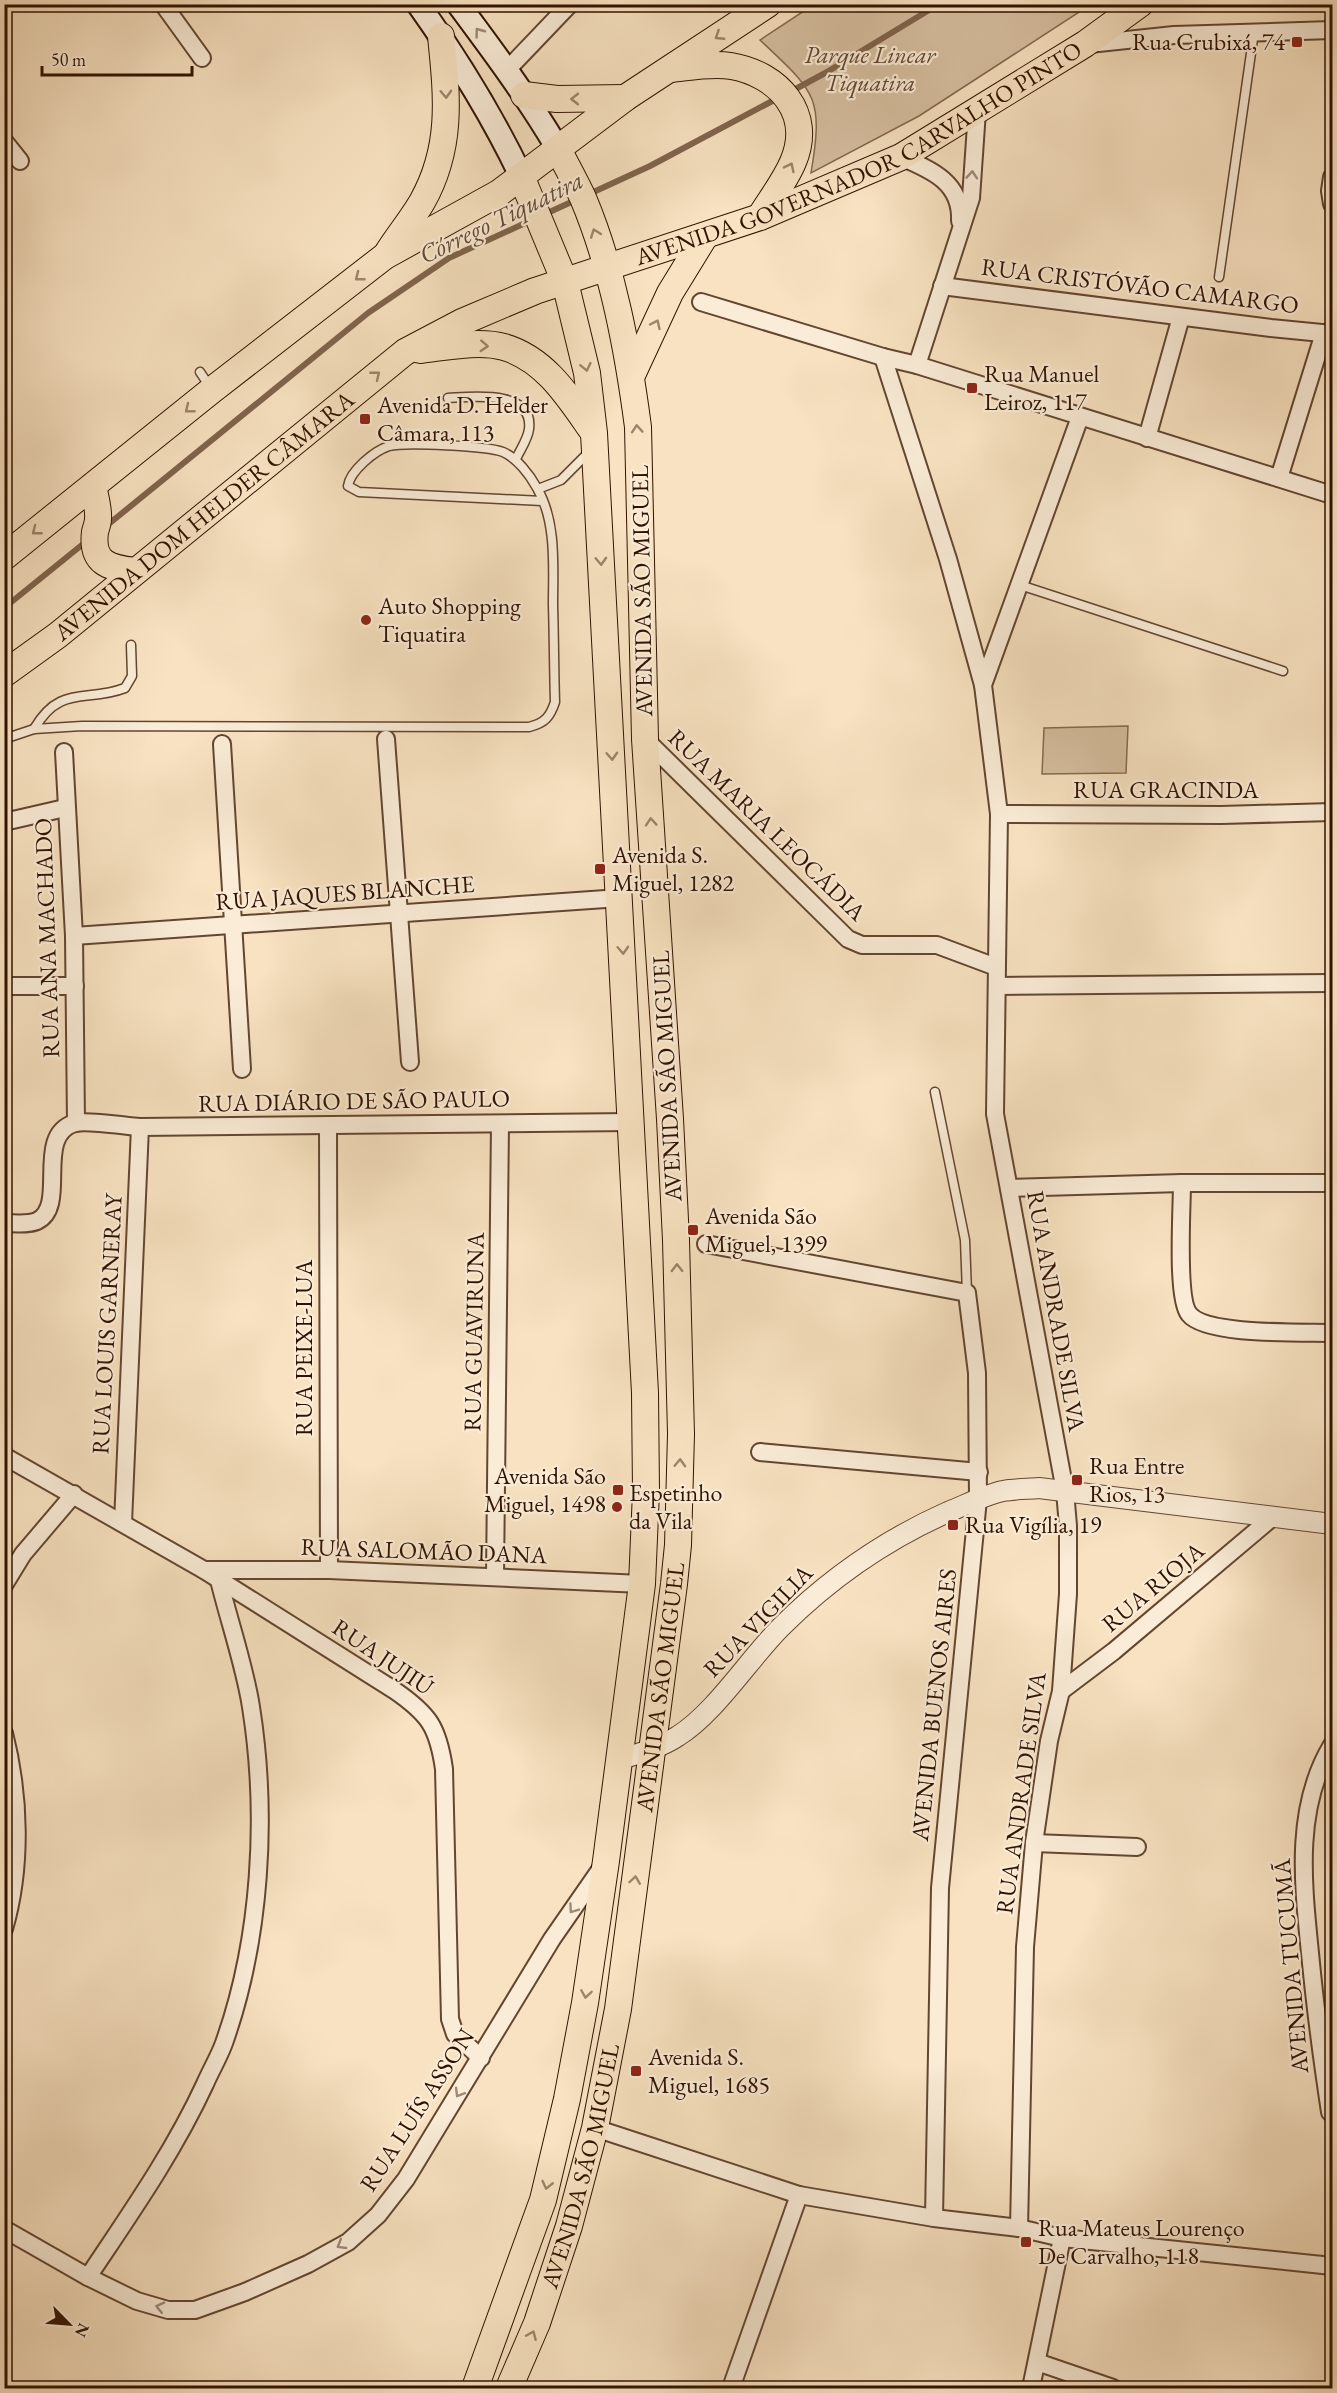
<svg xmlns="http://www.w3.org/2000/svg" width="1337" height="2393" font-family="'EB Garamond',serif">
	<rect width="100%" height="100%" fill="#f8e2c1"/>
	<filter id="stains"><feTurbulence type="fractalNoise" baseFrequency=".00333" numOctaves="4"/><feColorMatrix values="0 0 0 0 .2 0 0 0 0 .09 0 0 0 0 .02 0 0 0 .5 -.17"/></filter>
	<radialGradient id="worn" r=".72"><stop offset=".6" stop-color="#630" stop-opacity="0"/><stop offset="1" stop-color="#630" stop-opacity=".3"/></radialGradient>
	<g fill="#d6bfa0" stroke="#846850" stroke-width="1.5">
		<path d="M813 5V4L1090 5 919 116 811 173C824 96 815 92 760 40Z"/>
		<path d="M1181 5 1329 4V5L1171 11Z"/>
		<path d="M1128 726 1126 773 1042 774 1044 728Z"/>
	</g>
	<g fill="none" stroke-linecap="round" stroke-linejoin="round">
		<g stroke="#80644c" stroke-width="6">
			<path d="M790 92 827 72 939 4"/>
			<path d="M587 195 650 166 778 98"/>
			<path d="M543 215 578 199"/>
			<path d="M105 527 368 313 449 258 534 219"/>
			<path d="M4 608 88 540"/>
		</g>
		<g stroke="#634630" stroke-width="11">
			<g id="service">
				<path d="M1219 277 1254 32"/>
				<path d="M200 372 210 387"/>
				<path d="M448 398C471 397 534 389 529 429 528 439 520 450 516 459"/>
				<path d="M538 489 561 480 590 451"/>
				<path d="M1020 585 1283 671"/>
				<path d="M34 729C60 684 86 703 125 688L132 676 131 645"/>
				<path d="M4 739 34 729 82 726 529 727C545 723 550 717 555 702 554 670 554 637 553 605 553 568 557 522 537 488 530 475 517 458 503 452 488 446 405 442 389 446 374 451 350 471 348 486L359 492 542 501"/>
				<path d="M935 1092 965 1240 967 1293"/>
			</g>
		</g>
		<g stroke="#634630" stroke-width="20">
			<g id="minor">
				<path d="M163 4 202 58"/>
				<path d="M1089 44 1174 35 1332 30"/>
				<path d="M507 70 570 4"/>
				<path d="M4 141 20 161"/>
				<path d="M901 157C932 170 962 183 960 221"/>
				<path d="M1332 177 1330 191 1332 204"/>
				<path d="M942 286 1271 328 1332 334"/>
				<path d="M701 302 883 357 917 365 1332 495"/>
				<path d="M883 357 948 559 983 685"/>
				<path d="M917 365 971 198 977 111"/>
				<path d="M1147 438 1181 317"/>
				<path d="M1279 478 1324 333"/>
				<path d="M386 739 410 1062"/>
				<path d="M645 739 848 939 862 945H937L996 967"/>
				<path d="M222 744 242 1069"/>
				<path d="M64 752 74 936 76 1123"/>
				<path d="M999 814 1221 815 1332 812"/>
				<path d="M4 822 65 808"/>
				<path d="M74 936 620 898"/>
				<path d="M4 986H75"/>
				<path d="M997 986 1332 983"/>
				<path d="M328 1126 329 1570"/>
				<path d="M1182 1183C1182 1208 1176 1298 1189 1314 1206 1336 1304 1332 1332 1333"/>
				<path d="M1009 1188 1182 1183H1332"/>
				<path d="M4 1223C15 1223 28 1225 37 1221 69 1206 33 1135 75 1123 87 1120 125 1126 140 1127L632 1122"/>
				<path d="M706 1244 967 1293 977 1373 978 1499 940 1888 934 2218"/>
				<path d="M760 1452 979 1472"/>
				<path d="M4 1456 204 1570 394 1690C429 1714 438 1727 444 1769L450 2019 455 2034 481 2058"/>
				<path d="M123 1523 140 1127"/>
				<path d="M204 1570H329L642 1584"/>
				<path d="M495 1576 500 1124"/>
				<path d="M4 1585 23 1554 74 1494"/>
				<path d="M1061 1691 1114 1651 1274 1516"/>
				<path d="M4 1733C20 1796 22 1867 4 1929"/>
				<path d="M1332 1745C1294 1808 1303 1883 1310 1953 1315 2006 1322 2059 1330 2112L1332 2114"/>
				<path d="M1034 1843 1137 1847"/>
				<path d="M595 2128 799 2195 934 2218 1019 2228 1062 2238 1332 2266"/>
				<path d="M1019 2228 1025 1947 1034 1843 1049 1741 1061 1691 1068 1594V1526L1065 1491 995 1114 999 814 983 685 1080 417"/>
				<path d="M4 2229 88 2277 137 2301 168 2310H195L245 2292 308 2264 348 2242 378 2215 406 2179 552 1939 602 1867"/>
				<path d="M88 2277C130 2214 173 2153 205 2084 211 2070 219 2057 224 2043 261 1939 268 1815 251 1707 245 1667 229 1621 219 1580"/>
				<path d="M1037 2362 1113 2388"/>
				<path d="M731 2388 799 2195"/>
				<path d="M1031 2388 1062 2238"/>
			</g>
		</g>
		<g stroke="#634630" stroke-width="22">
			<path id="tertiary" d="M619 1759C640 1754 660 1748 678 1736 715 1713 749 1659 781 1627 830 1578 885 1540 948 1512 966 1505 984 1495 1003 1491 1015 1489 1028 1489 1039 1488L1332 1524"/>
		</g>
		<g stroke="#311200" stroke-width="26">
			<g id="secondary">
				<path d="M418 4C457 59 492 115 521 176"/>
				<path d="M458 4C493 51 528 98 558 149"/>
			</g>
		</g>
		<g stroke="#311200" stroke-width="28">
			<g id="primary">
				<path d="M671 69C690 67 712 63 731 66 778 74 814 113 793 162 785 181 771 199 760 217"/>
				<path d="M524 95 557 99 625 98"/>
				<path d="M388 252C399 235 412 219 422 202 453 147 447 96 441 36"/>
				<path d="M420 350C446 347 479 340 504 347 545 359 568 396 591 429"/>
				<path d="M631 377 670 293 705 236"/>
				<path d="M93 486C95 496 99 509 98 519 98 523 96 528 95 532 91 563 109 568 135 571"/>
				<path d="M4 557 212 390 385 256 499 193 625 98 768 4"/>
				<path id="s1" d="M4 674 58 635 405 352 462 322 535 291 760 217 901 157 1085 44 1140 4"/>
				<path d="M475 2388 543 2200 567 2099 585 2003 606 1861 642 1584 646 1492 645 1393 594 433 587 373 565 282 521 176"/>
				<path id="s2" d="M509 2388 537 2323 569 2226 595 2128 618 2009 674 1584 678 1545 681 1434 676 1240 670 1119 645 739 638 427C628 351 613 269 583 198 575 181 566 165 558 149"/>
			</g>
		</g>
		<use href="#service" stroke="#faecd7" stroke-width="8"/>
		<use href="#minor" stroke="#faecd7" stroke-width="16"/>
		<use href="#tertiary" stroke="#faecd7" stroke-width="20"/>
		<use href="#secondary" stroke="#faecd7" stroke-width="22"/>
		<use href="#primary" stroke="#f8e2c1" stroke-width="26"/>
	</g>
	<defs><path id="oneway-chevron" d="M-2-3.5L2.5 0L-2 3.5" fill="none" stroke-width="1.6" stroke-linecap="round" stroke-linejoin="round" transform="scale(1.5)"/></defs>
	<g stroke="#a08a76">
		<use href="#oneway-chevron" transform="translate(479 32) rotate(-127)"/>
		<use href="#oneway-chevron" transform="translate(972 175) rotate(-86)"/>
		<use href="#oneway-chevron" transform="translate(573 1909) rotate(125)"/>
		<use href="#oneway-chevron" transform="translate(459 2093) rotate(121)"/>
		<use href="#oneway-chevron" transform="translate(341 2245) rotate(149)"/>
		<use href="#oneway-chevron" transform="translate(160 2307) rotate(-167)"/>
	</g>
	<g stroke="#9e846a">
		<use href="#oneway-chevron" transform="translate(719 36) rotate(147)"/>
		<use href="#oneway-chevron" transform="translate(446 94) rotate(88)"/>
		<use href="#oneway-chevron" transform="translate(575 99) rotate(180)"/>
		<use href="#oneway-chevron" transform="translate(790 167) rotate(-64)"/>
		<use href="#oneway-chevron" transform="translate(595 233) rotate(-110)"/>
		<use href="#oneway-chevron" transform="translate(359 277) rotate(142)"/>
		<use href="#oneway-chevron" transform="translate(656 324) rotate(-65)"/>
		<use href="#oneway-chevron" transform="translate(484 346) rotate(3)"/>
		<use href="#oneway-chevron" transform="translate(586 367) rotate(78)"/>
		<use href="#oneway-chevron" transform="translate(376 375) rotate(-39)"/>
		<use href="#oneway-chevron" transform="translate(189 409) rotate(141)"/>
		<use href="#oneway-chevron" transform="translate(637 429) rotate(-94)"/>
		<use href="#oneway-chevron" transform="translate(36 531) rotate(142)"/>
		<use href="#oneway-chevron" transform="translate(601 561) rotate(87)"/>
		<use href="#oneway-chevron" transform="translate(612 756) rotate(87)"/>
		<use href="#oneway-chevron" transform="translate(651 822) rotate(-94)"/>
		<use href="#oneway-chevron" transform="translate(623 950) rotate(87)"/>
		<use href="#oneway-chevron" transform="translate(677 1268) rotate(-91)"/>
		<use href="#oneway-chevron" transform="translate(680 1463) rotate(-88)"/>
		<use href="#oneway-chevron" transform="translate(635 1880) rotate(-82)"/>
		<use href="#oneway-chevron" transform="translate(586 1994) rotate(99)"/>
		<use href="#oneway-chevron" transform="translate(547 2185) rotate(103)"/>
		<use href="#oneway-chevron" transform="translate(532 2335) rotate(-67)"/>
	</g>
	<g fill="#8f2418" stroke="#faecd7" stroke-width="2">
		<rect x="1291" y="36" width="12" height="12" rx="3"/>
		<rect x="966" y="382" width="12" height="12" rx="3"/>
		<rect x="359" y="413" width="12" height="12" rx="3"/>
		<circle cx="366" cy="620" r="6"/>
		<rect x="594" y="863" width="12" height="12" rx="3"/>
		<rect x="687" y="1224" width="12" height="12" rx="3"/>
		<rect x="1071" y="1474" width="12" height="12" rx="3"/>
		<rect x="612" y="1484" width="12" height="12" rx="3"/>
		<circle cx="617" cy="1507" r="6"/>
		<rect x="947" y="1519" width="12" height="12" rx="3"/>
		<rect x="630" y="2065" width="12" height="12" rx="3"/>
		<rect x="1020" y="2236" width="12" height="12" rx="3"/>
	</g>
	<g text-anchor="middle" stroke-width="4.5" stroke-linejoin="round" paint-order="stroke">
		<g font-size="24" fill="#311200" stroke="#faecd7" text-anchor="start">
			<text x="1285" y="50" text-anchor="end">Rua Crubixá, 74</text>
			<text x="984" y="382">Rua Manuel<tspan x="984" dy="28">Leiroz, 117</tspan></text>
			<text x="377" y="413">Avenida D. Helder<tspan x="377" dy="28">Câmara, 113</tspan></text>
			<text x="378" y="614">Auto Shopping<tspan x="378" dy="28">Tiquatira</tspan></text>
			<text x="612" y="863">Avenida S.<tspan x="612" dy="28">Miguel, 1282</tspan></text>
			<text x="705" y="1224">Avenida São<tspan x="705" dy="28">Miguel, 1399</tspan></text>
			<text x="1089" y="1474">Rua Entre<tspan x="1089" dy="28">Rios, 13</tspan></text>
			<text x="606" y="1484" text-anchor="end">Avenida São<tspan x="606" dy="28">Miguel, 1498</tspan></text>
			<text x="629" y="1501">Espetinho<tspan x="629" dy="28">da Vila</tspan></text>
			<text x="965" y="1533">Rua Vigília, 19</text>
			<text x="648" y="2065">Avenida S.<tspan x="648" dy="28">Miguel, 1685</tspan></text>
			<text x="1038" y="2236">Rua Mateus Lourenço<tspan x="1038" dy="28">De Carvalho, 118</tspan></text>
		</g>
		<g font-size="24" font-style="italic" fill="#634630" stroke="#faecd7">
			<text x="870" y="63">Parque Linear<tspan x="870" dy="28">Tiquatira</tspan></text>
		</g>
		<g font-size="24" fill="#311200" stroke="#faecd7">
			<text dy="8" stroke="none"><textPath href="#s1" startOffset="1011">AVENIDA GOVERNADOR CARVALHO PINTO</textPath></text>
			<text transform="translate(1140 286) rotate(7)" y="8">RUA CRISTÓVÃO CAMARGO</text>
			<text dy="8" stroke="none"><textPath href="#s1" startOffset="255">AVENIDA DOM HELDER CÂMARA</textPath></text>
			<text transform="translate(642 591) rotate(-91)" y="8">AVENIDA SÃO MIGUEL</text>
			<text x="1166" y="798">RUA GRACINDA</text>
			<text transform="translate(767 825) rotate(44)" y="8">RUA MARIA LEOCÁDIA</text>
			<text transform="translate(345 893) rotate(-4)" y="8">RUA JAQUES BLANCHE</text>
			<text transform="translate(47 938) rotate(-92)" y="8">RUA ANA MACHADO</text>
			<text transform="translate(667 1076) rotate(-93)" y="8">AVENIDA SÃO MIGUEL</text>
			<text transform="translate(354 1101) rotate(-1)" y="8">RUA DIÁRIO DE SÃO PAULO</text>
			<text transform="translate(1056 1311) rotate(80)" y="8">RUA ANDRADE SILVA</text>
			<text transform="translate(107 1324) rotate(-87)" y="8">RUA LOUIS GARNERAY</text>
			<text transform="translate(474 1332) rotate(-89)" y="8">RUA GUAVIRUNA</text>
			<text transform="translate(304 1348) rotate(-90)" y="8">RUA PEIXE-LUA</text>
			<text transform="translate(424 1551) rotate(2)" y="8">RUA SALOMÃO DANA</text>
			<text transform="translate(1153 1587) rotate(-40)" y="8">RUA RIOJA</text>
			<text transform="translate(758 1621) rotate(-46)" y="8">RUA VIGILIA</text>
			<text transform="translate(383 1657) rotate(34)" y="8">RUA JUJIÚ</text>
			<text dy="8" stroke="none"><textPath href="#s2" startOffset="720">AVENIDA SÃO MIGUEL</textPath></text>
			<text transform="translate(934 1705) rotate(-84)" y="8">AVENIDA BUENOS AIRES</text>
			<text transform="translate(1021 1793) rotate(-82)" y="8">RUA ANDRADE SILVA</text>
			<text transform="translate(1291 1966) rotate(-95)" y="8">AVENIDA TUCUMÃ</text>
			<text transform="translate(417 2110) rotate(-57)" y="8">RUA LUÍS ASSON</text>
			<text dy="8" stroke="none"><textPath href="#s2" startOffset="234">AVENIDA SÃO MIGUEL</textPath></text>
		</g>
		<g font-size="26" font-style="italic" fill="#654933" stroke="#faecd7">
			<text transform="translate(501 217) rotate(-26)" y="9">Córrego Tiquatira</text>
		</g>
	</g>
	<rect width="1337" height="2393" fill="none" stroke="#f8e2c1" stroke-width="24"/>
	<rect x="6" y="6" width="1325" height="2381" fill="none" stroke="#311200" stroke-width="3"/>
	<rect x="12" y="12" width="1313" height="2369" fill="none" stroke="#311200" stroke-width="1.5"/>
	<g transform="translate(69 2324) rotate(115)" stroke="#faecd7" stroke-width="4.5" paint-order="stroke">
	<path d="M0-4.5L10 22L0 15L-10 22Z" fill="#311200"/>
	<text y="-9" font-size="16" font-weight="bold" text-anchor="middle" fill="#311200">N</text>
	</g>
	<path d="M42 66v9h150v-9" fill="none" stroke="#311200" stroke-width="3"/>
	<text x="51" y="66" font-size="18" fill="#311200" stroke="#faecd7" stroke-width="4.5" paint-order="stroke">50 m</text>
	<rect width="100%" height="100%" filter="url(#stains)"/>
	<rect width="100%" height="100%" fill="url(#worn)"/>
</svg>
